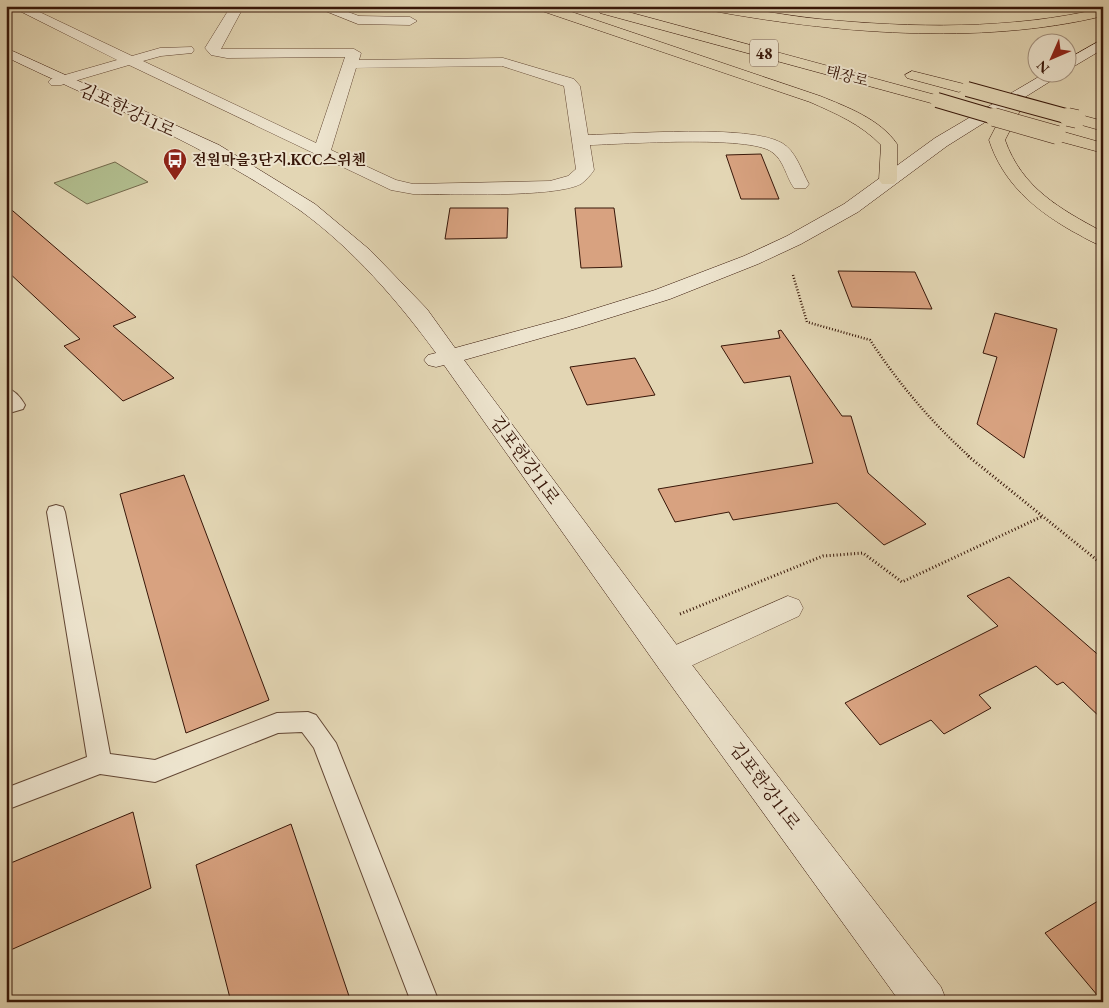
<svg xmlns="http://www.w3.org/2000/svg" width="1109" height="1008" font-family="'EB Garamond','Noto Serif KR',serif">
	<rect width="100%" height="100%" fill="#e3d6b4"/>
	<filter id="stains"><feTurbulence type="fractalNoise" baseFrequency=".004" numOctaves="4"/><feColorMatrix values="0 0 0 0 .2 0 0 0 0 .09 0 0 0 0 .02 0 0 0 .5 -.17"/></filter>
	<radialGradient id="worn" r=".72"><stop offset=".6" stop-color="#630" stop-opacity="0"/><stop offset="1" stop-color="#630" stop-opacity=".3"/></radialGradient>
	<path fill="#b2be8f" stroke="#746a4c" d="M115 162 148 182 87 204 54 183Z"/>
	<g fill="#d8a280" stroke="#371608">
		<path d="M761 154 779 199H741L726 155Z"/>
		<path d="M6 205 136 317 113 326 174 378 123 401 64 346 80 339 6 270Z"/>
		<path d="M450 208H508L507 238 445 239Z"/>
		<path d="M575 208H614L622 267 581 268Z"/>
		<path d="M838 271 915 272 932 309 852 307Z"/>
		<path d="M995 313 1057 329 1024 458 977 424 997 357 983 353Z"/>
		<path d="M781 330 842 416H851L868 473 926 524 884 545 837 503 733 520 729 512 675 522 658 489 813 463 790 376 744 383 721 346 780 338 778 331Z"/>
		<path d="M635 358 655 395 587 405 570 367Z"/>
		<path d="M184 475 269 700 186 733 120 494Z"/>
		<path d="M1009 577 1103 659V720L1063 682 1057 685 1036 666 979 695 991 708 944 734 931 720 880 745 845 703 998 626 967 596Z"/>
		<path d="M133 812 151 888 6 952V865Z"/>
		<path d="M291 824 351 1002H231L196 865Z"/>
		<path d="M1103 898V1002L1045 933Z"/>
	</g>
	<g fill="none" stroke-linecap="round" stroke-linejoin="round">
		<g stroke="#624633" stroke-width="2">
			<g id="lane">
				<path d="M6 388C15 390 21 398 25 405L23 409 6 414Z"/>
				<path d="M56 505 63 507 65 512 110 754 155 760 277 713 308 712 316 715 336 743 439 1002H411L314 748 302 732 278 733 155 782 100 774 6 810V788L87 757 47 512 49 507Z"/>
			</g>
		</g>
		<g stroke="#624633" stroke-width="1">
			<g id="street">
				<path d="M10 6H27L132 56 160 48 192 47 194 50 192 53 161 56 143 61 316 143 345 57 227 58 211 55 205 48 231 6H244L221 49H354L361 53 359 60 503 58 574 79 580 86 588 135C630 134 749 124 782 143 796 151 801 170 809 184L806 188H794C786 177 784 160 772 152 749 135 624 144 590 145L594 170C591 175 585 181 581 184 555 198 448 194 413 194L391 190 129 65 61 85H51L48 82 51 79 117 60ZM502 66 564 86 576 169 568 176 550 181 413 184 396 180 331 150 356 68Z"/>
				<path d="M313 6H332L359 16 410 17 417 21 410 25 358 24Z"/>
				<path d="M788 596 799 600 803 608 799 616 682 670 671 674 660 670 655 661 660 652Z"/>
			</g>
		</g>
		<g stroke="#371608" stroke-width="1">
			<g id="secondary">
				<path d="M1103 39V49L1066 71V60Z"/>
				<path d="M6 48 219 145 315 204 370 250 427 309 455 348 565 318 655 290 744 256 787 236 844 204 935 138 1047 72H1065L947 146 858 212 801 244 758 264 670 299 580 327 464 360 682 652 941 987 947 1002H900L660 670 444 365 436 367 428 365 424 360 428 355 436 353C398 301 353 249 301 211 210 147 106 105 6 57Z"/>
			</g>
		</g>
		<g stroke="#371608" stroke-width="1">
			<g id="primary">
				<path d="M535 6H554L820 96C847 107 880 119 897 144V180L894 184H882L879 180 881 145C861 124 835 113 810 102L536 9Z"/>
				<path d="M606 6 943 97 945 100 937 105 931 103 600 13 599 10 600 7Z"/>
				<path d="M702 6C741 6 780 15 819 19 912 28 1011 30 1103 8V16C980 46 831 33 708 10Z"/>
				<path d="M912 71 964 84 967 87 959 92 907 78 905 75Z"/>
				<path d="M1018 94 1026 99 1005 140C1022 188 1060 209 1103 232V246C1092 243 1082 236 1072 231 1034 209 1003 183 989 140L1010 99Z"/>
				<path d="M1077 114 1103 121V131L1071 122 1069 119 1071 116Z"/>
				<path d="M1057 130 1103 143V153L1051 139 1049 135 1051 131Z"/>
			</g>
		</g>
		<path stroke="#371608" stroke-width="2.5" stroke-dasharray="1 2" stroke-linecap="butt" d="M793 275 807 322 870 340C899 384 931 422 970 457"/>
		<g stroke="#371608" stroke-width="3" stroke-dasharray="1 2.5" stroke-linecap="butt">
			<path d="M968 456 1103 565"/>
			<path d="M680 614 823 556 863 553 902 582 1041 517"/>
		</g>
		<use href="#lane" fill="#ede4ce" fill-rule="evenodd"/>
		<use href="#street" fill="#ede4ce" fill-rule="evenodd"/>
		<use href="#secondary" fill="#ede4ce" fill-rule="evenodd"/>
		<use href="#primary" fill="#e3d6b4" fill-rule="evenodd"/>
		<g stroke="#371608" stroke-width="16" stroke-linecap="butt">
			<g id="primary-bridge-far1">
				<path d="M967 89 1073 118"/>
				<path d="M937 100 998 118"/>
			</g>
		</g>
		<g stroke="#371608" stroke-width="19" stroke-linecap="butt">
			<g id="primary-bridge">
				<path d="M994 117 1057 135"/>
				<path d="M1068 117 1077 119"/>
			</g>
		</g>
		<use href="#primary-bridge-far1" stroke="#e3d6b4" stroke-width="14"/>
		<use href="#primary-bridge" stroke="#e3d6b4" stroke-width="18"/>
	</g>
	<defs>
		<g id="bus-pin" transform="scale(1.25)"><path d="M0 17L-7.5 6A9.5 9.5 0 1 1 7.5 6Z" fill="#8f2418" stroke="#ede4ce"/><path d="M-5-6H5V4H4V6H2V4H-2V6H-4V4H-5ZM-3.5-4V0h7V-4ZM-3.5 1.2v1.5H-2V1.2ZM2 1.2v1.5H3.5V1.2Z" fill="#fff"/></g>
	</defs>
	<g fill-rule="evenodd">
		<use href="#bus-pin" x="175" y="160"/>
	</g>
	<g text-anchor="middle" stroke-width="4" stroke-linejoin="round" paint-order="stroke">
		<g font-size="15" fill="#371608" stroke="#ede4ce">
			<text transform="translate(847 76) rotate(15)" y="5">태장로</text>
		</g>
		<g font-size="15" font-weight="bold" fill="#371608" stroke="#ede4ce" text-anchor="start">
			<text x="192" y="165">전원마을3단지.KCC스위첸</text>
		</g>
		<rect fill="#ede4ce" stroke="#6e5443" stroke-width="1" x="750" y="39.5" width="28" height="27" rx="4"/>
		<g font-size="16" font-weight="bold" fill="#371608">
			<text x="764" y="59">48</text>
		</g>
		<g font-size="18" fill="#371608" stroke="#ede4ce">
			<text transform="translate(127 110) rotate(25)" y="6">김포한강11로</text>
			<text transform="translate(525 460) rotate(54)" y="6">김포한강11로</text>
			<text transform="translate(765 786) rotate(53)" y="6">김포한강11로</text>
		</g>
	</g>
	<rect width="1109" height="1008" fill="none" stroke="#e3d6b4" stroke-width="25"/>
	<rect x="8" y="8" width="1094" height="993" fill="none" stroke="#371608" stroke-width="2.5"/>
	<rect x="12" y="12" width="1084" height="983" fill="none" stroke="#371608"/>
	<g transform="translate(1052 58) rotate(225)"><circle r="24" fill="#ede4ce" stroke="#a4927f"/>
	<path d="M0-4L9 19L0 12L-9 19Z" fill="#8f2418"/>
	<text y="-8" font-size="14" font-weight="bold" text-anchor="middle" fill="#371608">N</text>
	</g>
	<rect width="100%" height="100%" filter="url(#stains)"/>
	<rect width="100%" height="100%" fill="url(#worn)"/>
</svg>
